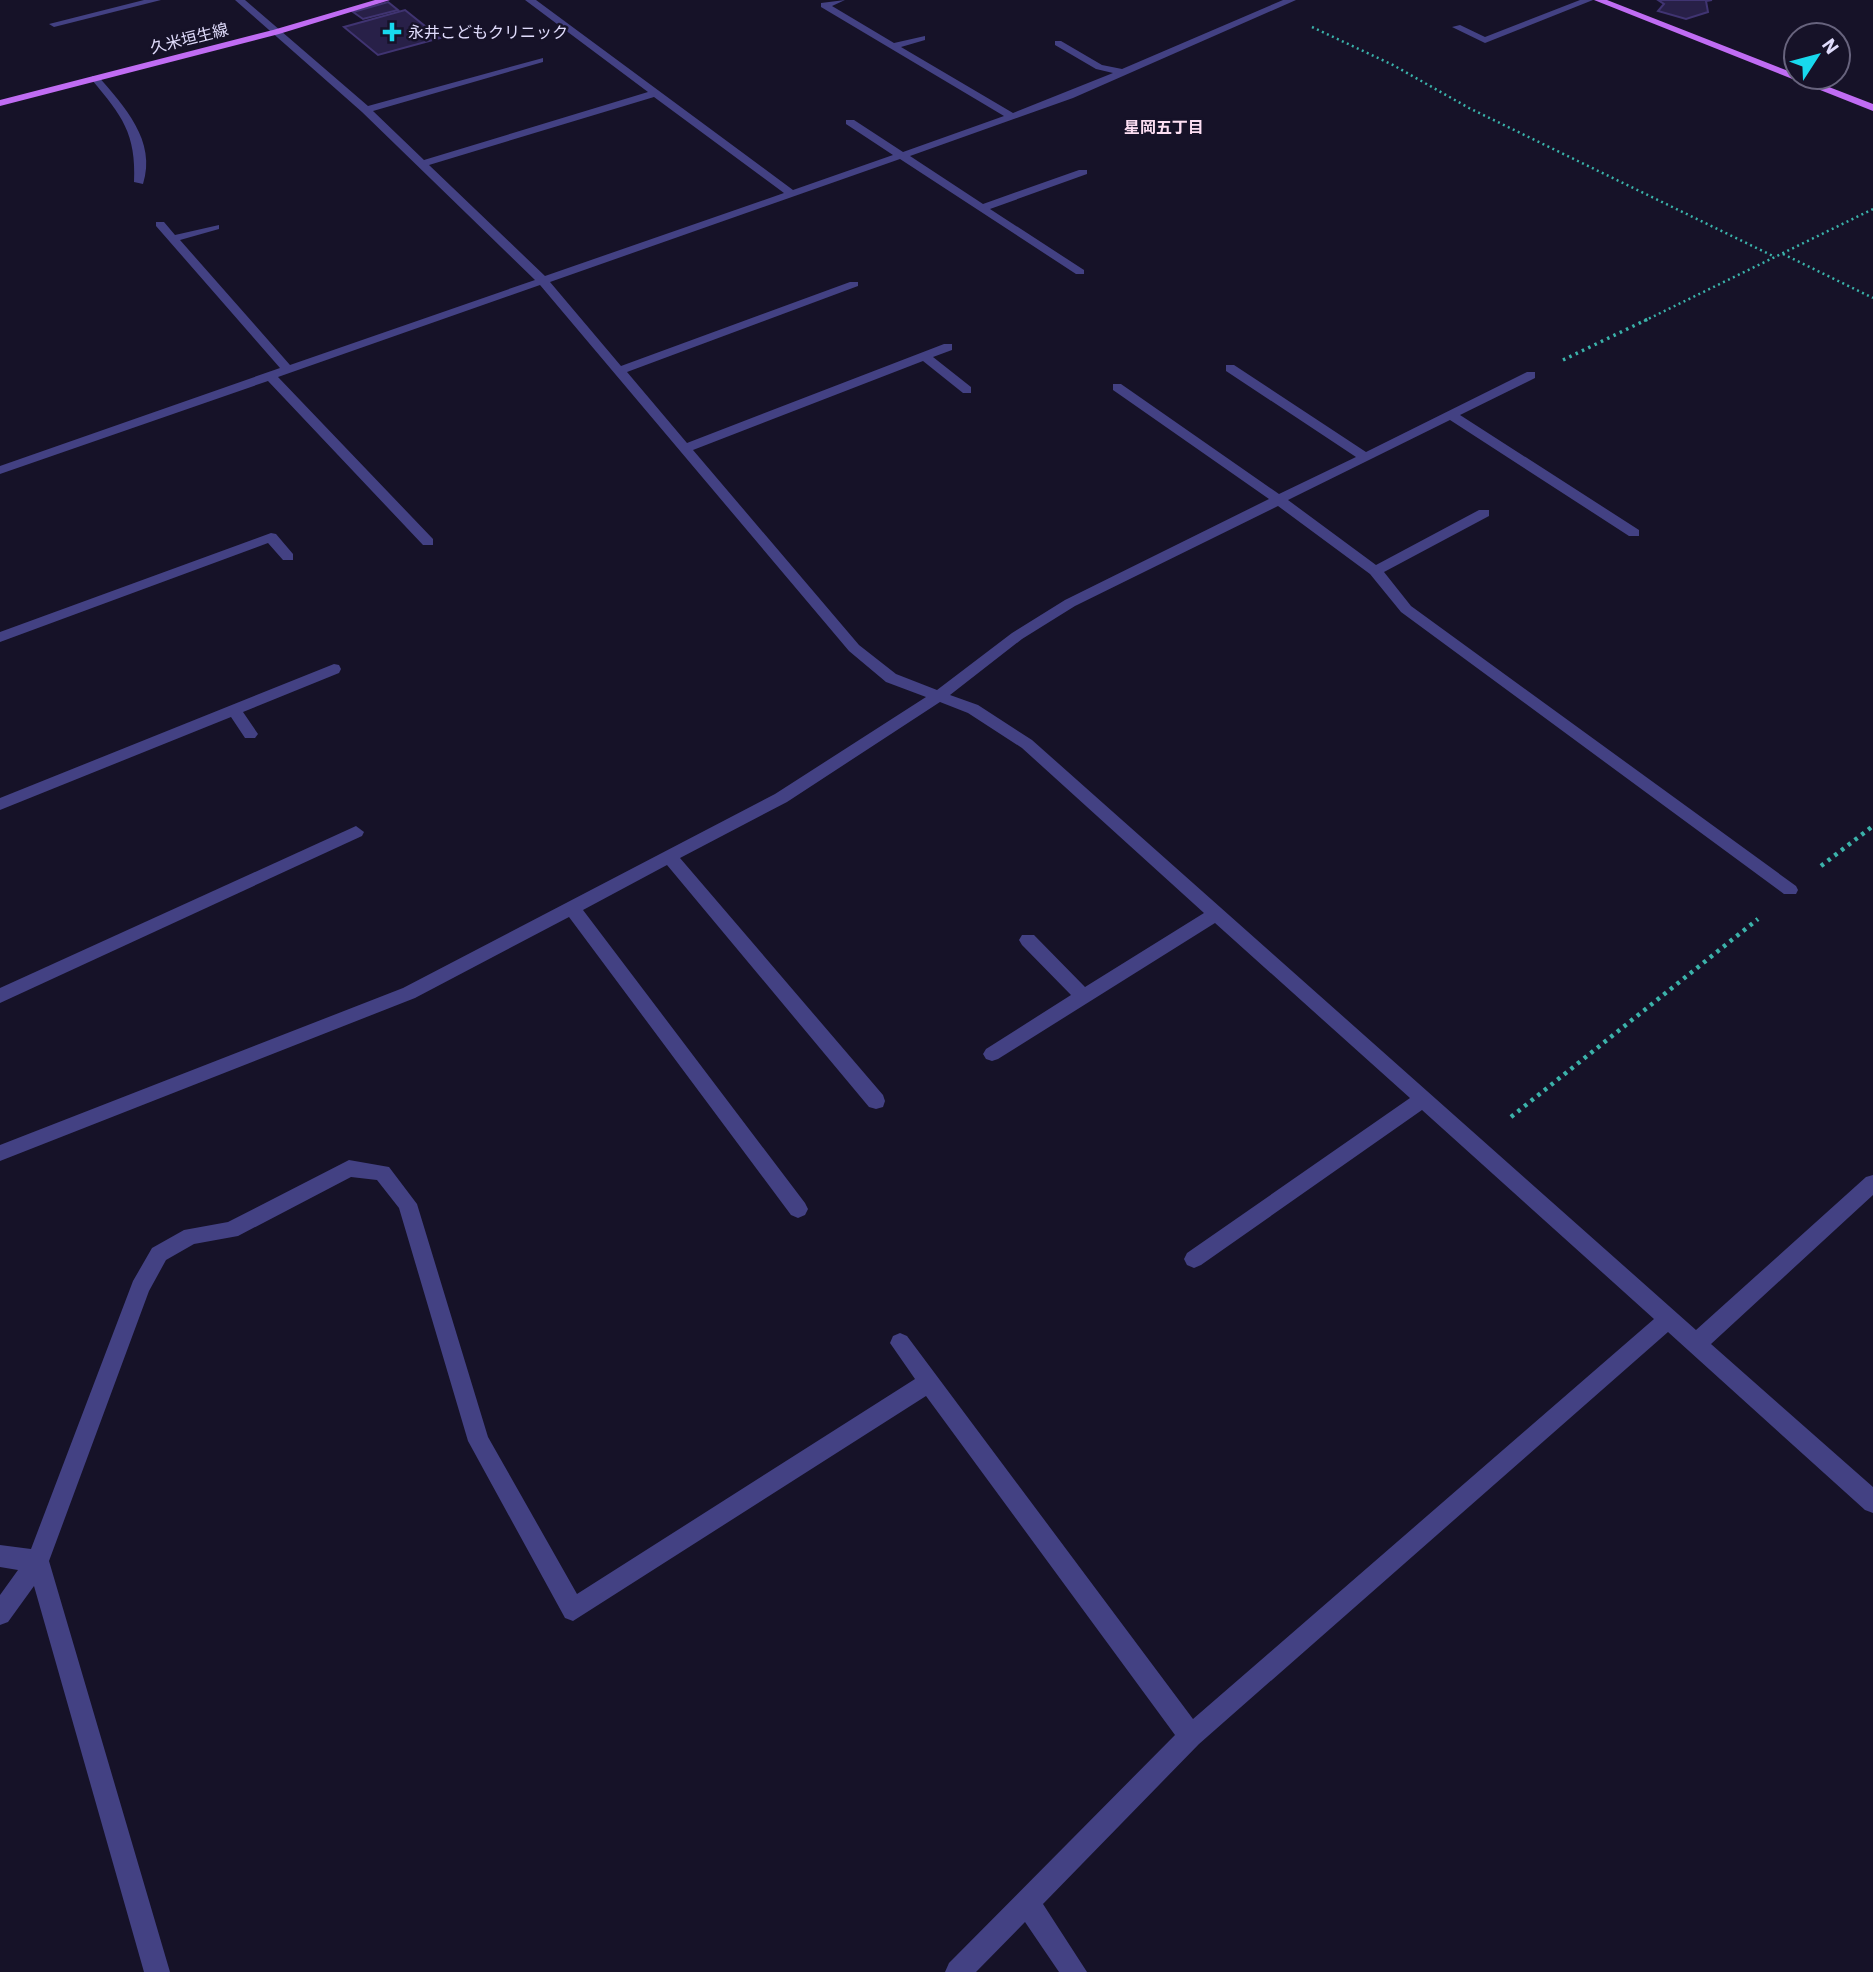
<svg xmlns="http://www.w3.org/2000/svg" width="1873" height="1972" font-family="'IBM Plex Sans','Noto Sans JP',sans-serif">
	<rect width="100%" height="100%" fill="#161228"/>
	<g fill="#282048" stroke="#403472" stroke-width="2">
		<path d="M1658 0H1712L1706 1 1708 12 1686 19 1658 11 1664 4Z"/>
		<path d="M388 2 398 10 363 19 353 12Z"/>
		<path d="M405 10 440 38 378 55 344 27Z"/>
	</g>
	<g fill="none" stroke-linecap="round" stroke-linejoin="round">
		<g stroke="#3bb2aa" stroke-width="2.5" stroke-dasharray="2 3.5" stroke-linecap="butt">
			<path d="M1312 27 1393 65 1469 108 1775 257"/>
			<path d="M1783 254 1873 298"/>
			<path d="M1644 321 1873 209"/>
		</g>
		<path stroke="#3bb2aa" stroke-width="3.5" stroke-dasharray="2.5 4.5" stroke-linecap="butt" d="M1563 360 1648 319"/>
		<g stroke="#3bb2aa" stroke-width="4.5" stroke-dasharray="3.5 5" stroke-linecap="butt">
			<path d="M1821 866 1873 826"/>
			<path d="M1511 1117 1758 919"/>
		</g>
		<g fill="#434183" fill-rule="evenodd">
			<path d="M144 0H161L54 27 49 24Z"/>
			<path d="M235 0H245L368 106 543 58V62L373 111 424 160 648 92 525 0H536L793 190 893 155 846 124V120H854L903 152 1004 116 821 7V3L845 0 832 6 894 43 925 36V40L901 47 1013 113 1113 73 1096 69 1055 45V41H1061L1102 65 1122 69 1283 0H1296L1073 98 910 156 983 204 1079 170H1087V174L990 209 1084 270V274H1076L900 159 550 282 621 366 850 282H858V286L627 372 687 443 944 344H952V350L933 357 971 387V393H963L923 361 693 450 859 645 896 674 937 690 1012 633 1065 600 1269 499 1113 390V384H1121L1279 494 1356 457 1226 371V365H1234L1366 452 1527 372H1535V378L1460 415 1639 530V536H1629L1450 420 1288 500 1376 565 1479 510H1489V516L1384 572 1411 606 1796 886 1798 890 1796 894H1784L1401 612 1370 574 1278 506 1075 606 1022 639 950 695 978 705 1032 740 1696 1330 1866 1177 1873 1175V1195L1711 1344 1873 1487V1513L1865 1510 1668 1332 1199 1744 1043 1904 1087 1972H1059L1025 1922 976 1972H945L949 1963 1175 1735 926 1396 573 1621 565 1618 468 1441 399 1208 377 1180 351 1177 238 1236 194 1244 166 1260 149 1291 49 1561 170 1972H144L34 1586 8 1622 0 1625V1595L18 1570 0 1567V1545L31 1549 133 1281 152 1248 184 1230 228 1222 349 1160 389 1167 417 1204 488 1437 577 1594 915 1379 890 1343 893 1336 900 1333 907 1336 1193 1719 1654 1319 1422 1110 1201 1265 1194 1268 1187 1265 1184 1259 1187 1253 1410 1098 1215 923 998 1059 992 1061 986 1059 983 1054 986 1049 1071 995 1022 945 1019 940 1022 935H1034L1085 987 1204 913 1022 748 968 713 940 702 787 802 680 858 883 1095 885 1101 883 1107 876 1109 869 1107 667 865 583 910 805 1203 808 1209 805 1215 798 1218 791 1215 569 917 415 998 0 1161V1145L403 988 775 794 926 697 886 682 849 651 540 285 278 377 433 539V545H423L268 381 0 474V466L280 368 156 226V222H164L175 235 219 225V229L180 240 290 365 535 280 362 112ZM654 97 784 193 545 276 429 165Z"/>
			<path d="M1580 0H1593L1485 43 1452 27 1460 25 1485 37Z"/>
			<path d="M92 76H98C124 106 157 141 143 184L134 182C136 133 122 116 92 80Z"/>
			<path d="M271 533 276 534 293 554V560H283L268 543 0 642V632Z"/>
			<path d="M334 664 339 665 341 669 339 673 243 712 258 734 255 738H245L231 717 0 810V798Z"/>
			<path d="M356 826 364 832 362 836 0 1003V988Z"/>
		</g>
		<g fill="#c06cf3" fill-rule="evenodd">
			<path d="M375 0H390L279 34 0 106V100L273 30Z"/>
			<path d="M1594 0H1607L1796 74V77H1803L1873 104V111Z"/>
		</g>
	</g>
	<path fill="#18d9ed" stroke="#161228" stroke-width="2.5" d="M388.5 21.5h7v7h7v7h-7v7h-7v-7h-7v-7h7z"/>
	<g text-anchor="middle" stroke-width="5" stroke-linejoin="round" paint-order="stroke">
		<g font-size="16" fill="#e0dcfc" stroke="#161228" text-anchor="start">
			<text x="408" y="38">永井こどもクリニック</text>
		</g>
		<g font-size="16" fill="#e0dcfc" stroke="#161228">
			<text transform="translate(189 38) rotate(-14)" y="6">久米垣生線</text>
		</g>
		<g font-size="16" font-weight="bold" fill="#fcdef2" stroke="#161228">
			<text x="1164" y="133">星岡五丁目</text>
		</g>
	</g>
	<g transform="translate(1817 56) rotate(54)"><circle r="33" fill="#161228" stroke="#67637d" stroke-width="2"/>
	<path d="M0-5L12 26L0 18L-12 26Z" fill="#18d9ed"/>
	<text y="-10" font-size="19" font-weight="bold" text-anchor="middle" fill="#e0dcfc">N</text>
	</g>
</svg>
